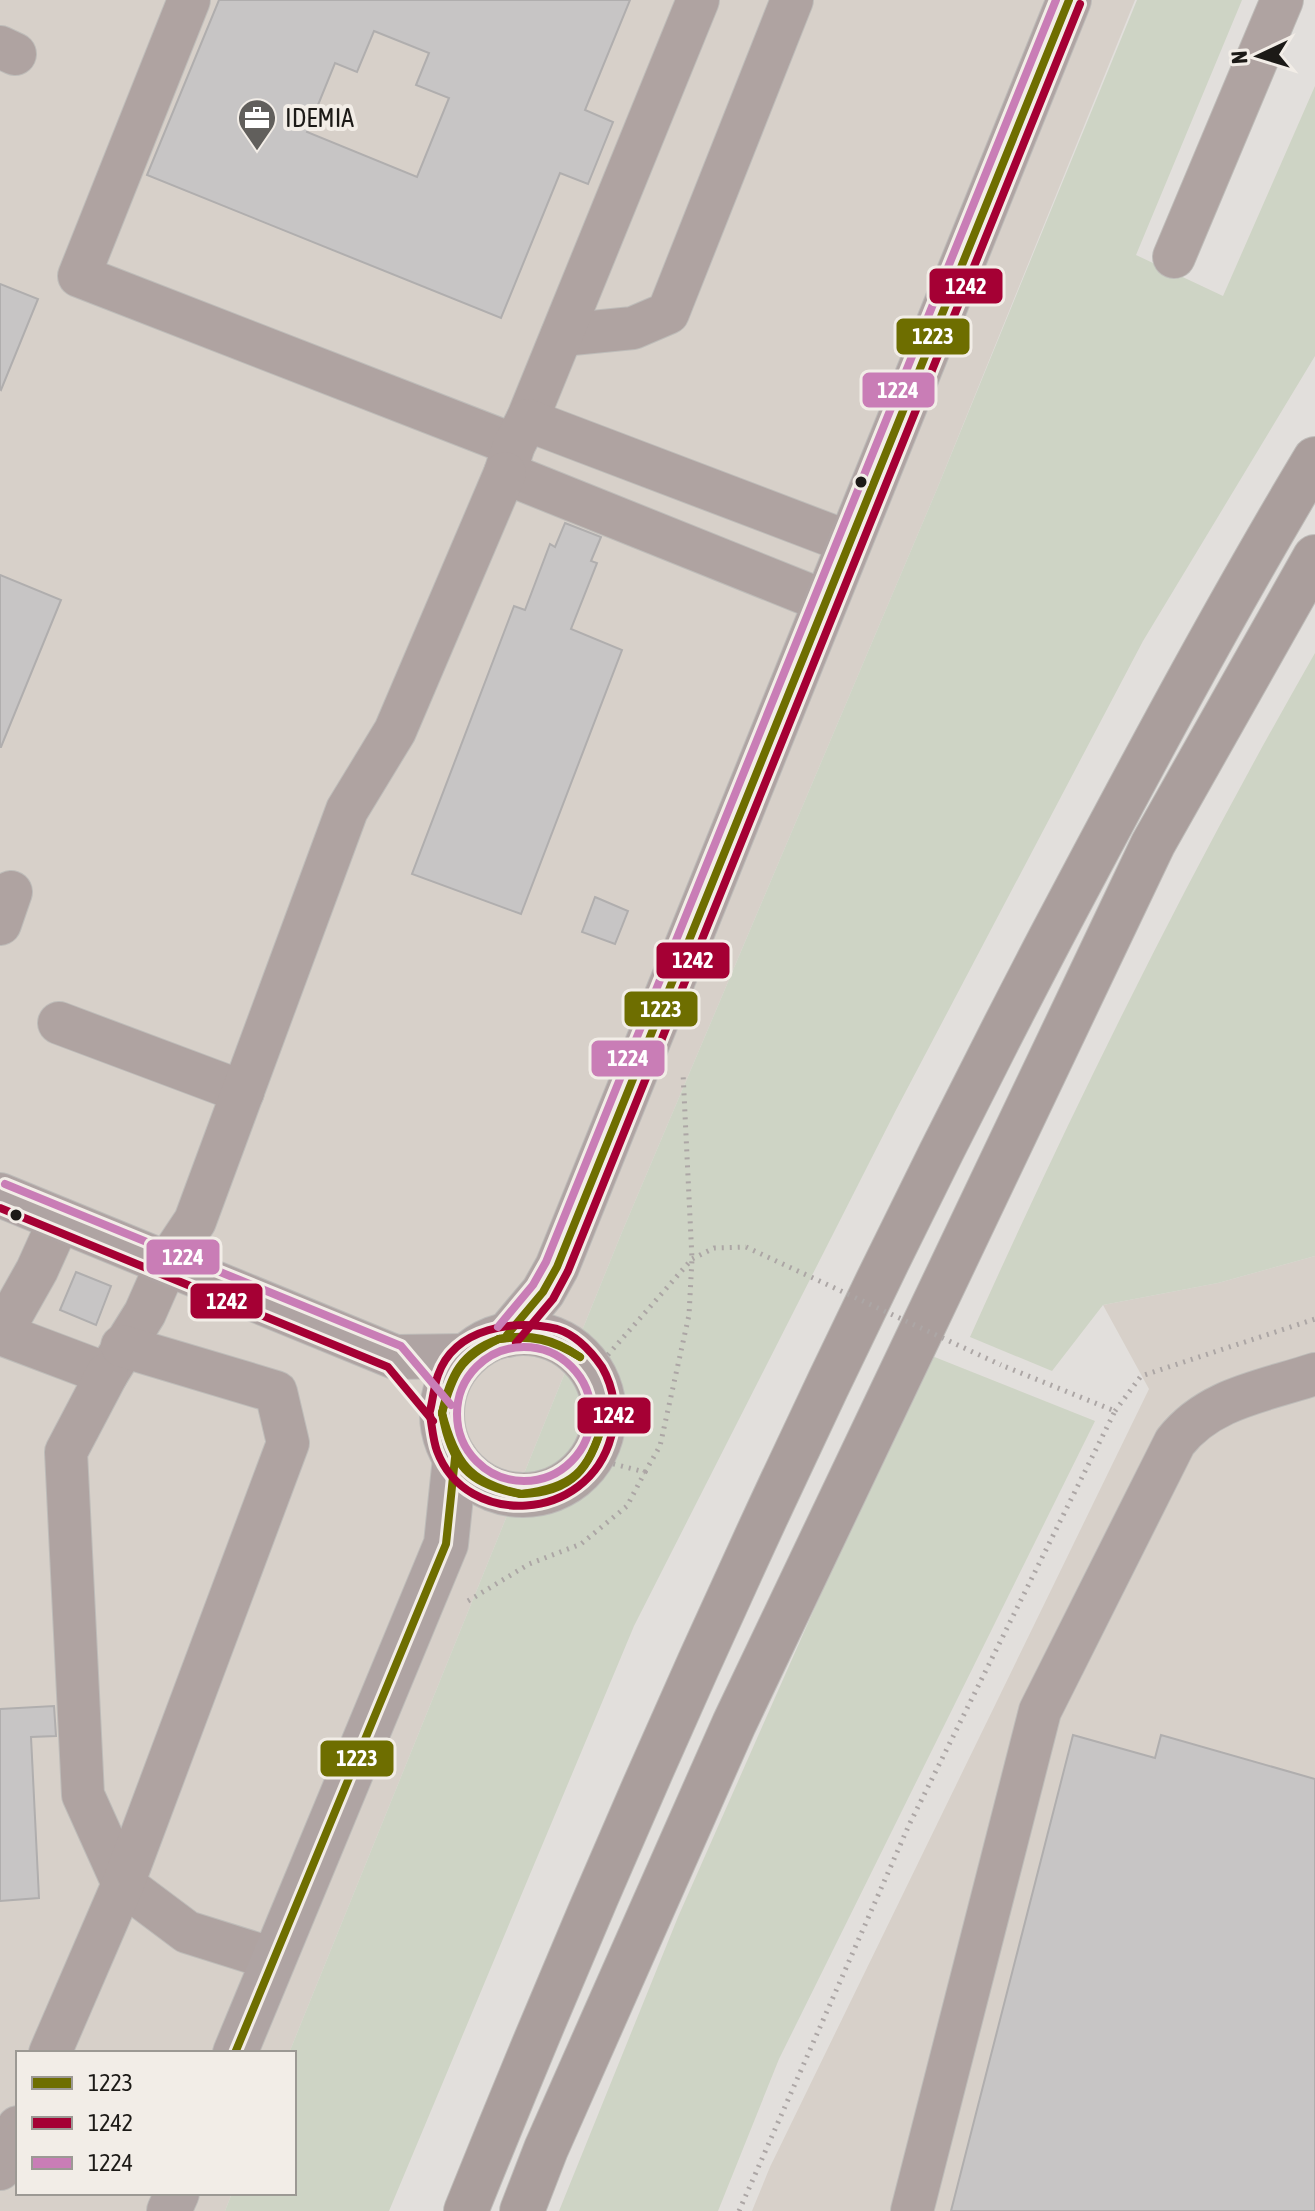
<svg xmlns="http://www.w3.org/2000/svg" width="1315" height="2211" font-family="'Asap Condensed',sans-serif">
	<rect width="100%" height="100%" fill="#e2dfdc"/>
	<g fill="#d7d0c9">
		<path d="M0 0H1135L937 489 622 1232 289 2053H18V2193H232L225 2211H0Z"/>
		<path d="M1315 1256V2211H752L770 2167 1149 1389 1103 1305 1218 1283Z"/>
	</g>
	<g fill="#ced4c5">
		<path d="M1137 0H1242L1136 255 1223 296 1315 86V356L1143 641 896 1110 634 1626 389 2211H225L232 2193H294V2053H289L622 1232 937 489Z"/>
		<path d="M1315 653V1256L1218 1283 1103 1305 1052 1371 970 1337C1075 1103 1188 875 1315 653Z"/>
		<path d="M927 1354 1095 1421 779 2059 718 2211H559L678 1917Z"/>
	</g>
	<g fill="#c7c5c5" stroke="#b0aeae" stroke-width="2" fill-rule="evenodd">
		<path d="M219 0H630L585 110 613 122 588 184 560 173 501 318 147 175ZM374 31 429 53 416 85 449 98 417 177 307 132 335 63 357 72Z"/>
		<path d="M0 284 38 299 1 390 0 389Z"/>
		<path d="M565 523 601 537 591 561 597 563 571 629 622 650 521 914 412 874 514 606 525 610 550 544 555 547Z"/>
		<path d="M0 575 61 600 1 747H0Z"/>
		<path d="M595 897 628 911 615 944 582 932Z"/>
		<path d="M76 1272 111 1286 96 1325 60 1310Z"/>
		<path d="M54 1706 56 1736 31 1737 39 1898 0 1901V1709Z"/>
		<path d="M1073 1735 1155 1758 1161 1735 1315 1779V2211H951Z"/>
	</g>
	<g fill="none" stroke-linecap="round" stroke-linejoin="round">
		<g stroke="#bebcb9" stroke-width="44">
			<g id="minor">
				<path d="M189 0 79 276 514 445"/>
				<path d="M0 47 15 54"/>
				<path d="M1174 257 1282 0"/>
				<path d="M562 335 633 328 668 313 792 0"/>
				<path d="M527 420 698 0"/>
				<path d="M824 601 505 473 514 445 527 420 848 542"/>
				<path d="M0 924 11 892"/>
				<path d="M59 1023 243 1092"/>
				<path d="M60 1219 37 1270 1 1334 107 1374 145 1313 167 1263 195 1221 347 810 395 731 505 473"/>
				<path d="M107 1374 66 1452 83 1795 123 1884 187 1932 273 1959"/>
				<path d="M50 2053 123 1884 288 1443 276 1392 122 1346"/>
				<path d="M0 2169 18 2127"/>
				<path d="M912 2211 1040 1711 1175 1442C1209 1398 1264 1391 1315 1374"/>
			</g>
		</g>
		<g stroke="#bebcb9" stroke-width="46">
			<g id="major">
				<path d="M0 1195 395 1357 466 1356"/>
				<circle cx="523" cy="1414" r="81"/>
				<path d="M507 1335 543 1292 557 1267 1069 0"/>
				<path d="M235 2053 446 1544 455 1458"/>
				<path d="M169 2211 177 2193"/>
			</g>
		</g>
		<g stroke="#bebcb9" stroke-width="46">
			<g id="highway">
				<path d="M466 2211C640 1778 834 1353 1050 939 1135 778 1221 616 1315 459"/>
				<path d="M522 2211 546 2149 734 1724 1153 844 1315 557"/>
			</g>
		</g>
		<g stroke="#aca6a5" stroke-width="5" stroke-dasharray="2 6" stroke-linecap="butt">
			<path d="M592 1373 692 1259 714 1248 746 1247"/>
			<path d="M1115 1411 1141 1376 1315 1319"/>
			<path d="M645 1472 660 1446 689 1315 692 1259 683 1073"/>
			<path d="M468 1601 529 1564 581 1544 627 1506 645 1472 590 1458"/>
			<path d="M739 2211 909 1825 1115 1411 1001 1365"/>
		</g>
		<use href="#minor" stroke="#afa3a1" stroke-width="42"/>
		<use href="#major" stroke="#afa4a3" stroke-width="44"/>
		<use href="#highway" stroke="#aa9e9c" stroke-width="44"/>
		<path stroke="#aca6a5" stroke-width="5" stroke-dasharray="2 6" stroke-linecap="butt" d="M746 1247 1001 1365"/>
		<g stroke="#f2ede7" stroke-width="14">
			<g id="bus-1">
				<path d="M507 1335 543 1292 557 1267 1069 0"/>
				<path d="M499 1339C531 1333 553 1339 580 1357"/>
				<path d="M499 1339C531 1335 552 1339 580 1357"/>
				<path d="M442 1413C455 1462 469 1483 521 1494"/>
				<path d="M442 1413C451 1464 468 1485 521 1494"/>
				<path d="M442 1413C450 1376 461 1352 499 1339"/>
				<path d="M442 1413C453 1373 460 1358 499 1339"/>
				<path d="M521 1494C572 1493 591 1468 603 1422"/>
				<path d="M521 1494C572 1488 589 1472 603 1422"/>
				<path d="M235 2053 446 1544 455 1458"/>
			</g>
		</g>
		<g stroke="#f2ede7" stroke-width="14">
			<g id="bus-2">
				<path d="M0 1208 388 1367 433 1421"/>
				<path d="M516 1343 553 1299 568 1271 1080 4"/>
				<path d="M430 1415C432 1426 433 1440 437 1451 466 1529 588 1523 611 1437 618 1414 614 1388 602 1367 591 1351 576 1335 557 1329 515 1319 455 1327 438 1375 434 1386 433 1399 430 1411"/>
			</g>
		</g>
		<g stroke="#f2ede7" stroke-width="14">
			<g id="bus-3">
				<path d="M5 1184 401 1346 451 1405"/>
				<path d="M498 1327 533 1285 546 1262 1056 0"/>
				<circle cx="524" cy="1414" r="67"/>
			</g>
		</g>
		<use href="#bus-1" stroke="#6e6e00" stroke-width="8"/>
		<use href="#bus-2" stroke="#a50034" stroke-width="8"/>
		<use href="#bus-3" stroke="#c97db6" stroke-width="8"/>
	</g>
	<defs>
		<g id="office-pin" transform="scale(2)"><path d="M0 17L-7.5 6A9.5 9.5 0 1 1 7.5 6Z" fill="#615f5c" stroke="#f2ede7"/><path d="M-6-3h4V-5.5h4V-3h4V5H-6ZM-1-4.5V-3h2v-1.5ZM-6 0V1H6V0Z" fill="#fff"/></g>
	</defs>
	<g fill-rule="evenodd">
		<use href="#office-pin" x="257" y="118"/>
	</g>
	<g fill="#1c1a17" stroke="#f2ede7" stroke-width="3">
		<circle cx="861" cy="482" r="7"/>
		<circle cx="16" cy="1215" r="7"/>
	</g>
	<g text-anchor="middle" stroke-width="8" stroke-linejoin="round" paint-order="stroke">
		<g font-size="26" fill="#1c1a17" stroke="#f2ede7" text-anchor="start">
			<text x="285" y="127">IDEMIA</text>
		</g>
	</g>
	<g stroke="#f2ede7" stroke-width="3">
		<rect x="928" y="267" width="76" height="38" rx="8" fill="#a50034"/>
		<rect x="895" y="317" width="76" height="39" rx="8" fill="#6e6e00"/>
		<rect x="861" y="371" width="75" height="38" rx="8" fill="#c97db6"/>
		<rect x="655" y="941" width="76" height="39" rx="8" fill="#a50034"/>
		<rect x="623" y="990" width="76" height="38" rx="8" fill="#6e6e00"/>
		<rect x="590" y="1039" width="76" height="39" rx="8" fill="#c97db6"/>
		<rect x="145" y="1238" width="76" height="38" rx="8" fill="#c97db6"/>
		<rect x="189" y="1282" width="75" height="38" rx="8" fill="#a50034"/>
		<rect x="576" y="1396" width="76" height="39" rx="8" fill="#a50034"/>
		<rect x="319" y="1739" width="76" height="39" rx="8" fill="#6e6e00"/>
	</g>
	<g font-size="22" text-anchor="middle" font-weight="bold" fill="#fff">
		<text x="966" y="294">1242</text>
		<text x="933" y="344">1223</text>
		<text x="898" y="398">1224</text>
		<text x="693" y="968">1242</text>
		<text x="661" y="1017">1223</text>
		<text x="628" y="1066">1224</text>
		<text x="183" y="1265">1224</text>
		<text x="227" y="1309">1242</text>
		<text x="614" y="1423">1242</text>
		<text x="357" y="1766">1223</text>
	</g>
	<rect x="16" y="2051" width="280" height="144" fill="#f2ede7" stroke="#9c9994" stroke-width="2"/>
	<rect x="32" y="2077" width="40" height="12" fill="#6e6e00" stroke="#9c9994" stroke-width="2"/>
	<text x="88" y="2091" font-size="24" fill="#1c1a17">1223</text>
	<rect x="32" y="2117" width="40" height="12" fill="#a50034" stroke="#9c9994" stroke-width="2"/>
	<text x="88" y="2131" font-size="24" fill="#1c1a17">1242</text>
	<rect x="32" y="2157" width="40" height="12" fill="#c97db6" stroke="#9c9994" stroke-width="2"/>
	<text x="88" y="2171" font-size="24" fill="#1c1a17">1224</text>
	<g transform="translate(1259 56) rotate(266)" stroke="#f2ede7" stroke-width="6" paint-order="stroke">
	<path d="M0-6L14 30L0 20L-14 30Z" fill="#1c1a17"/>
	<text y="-12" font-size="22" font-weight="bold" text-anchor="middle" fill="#1c1a17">N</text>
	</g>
</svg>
